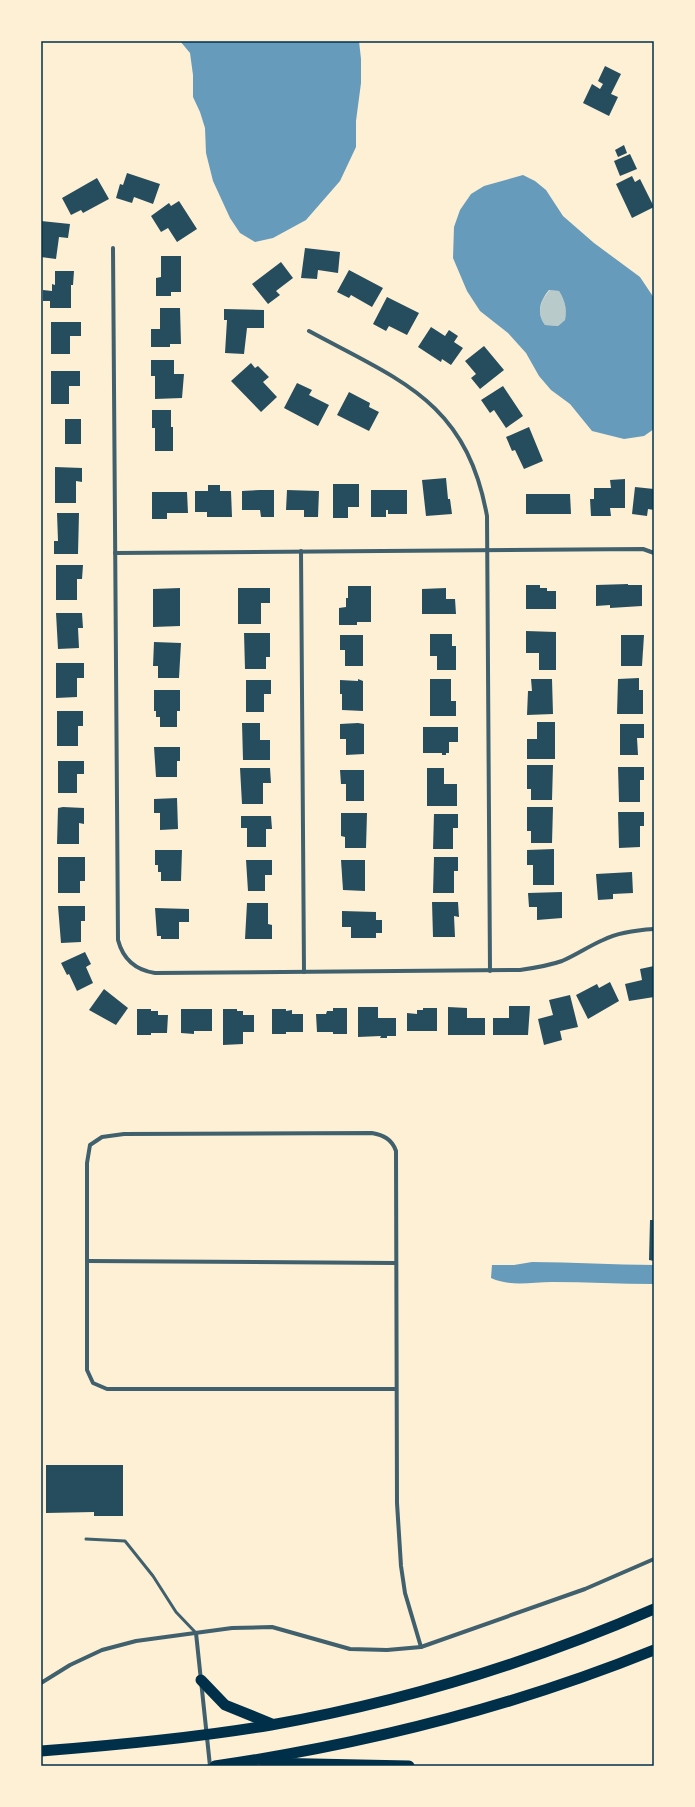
<svg xmlns="http://www.w3.org/2000/svg" width="695" height="1807" font-family="Poppins,sans-serif">
	<rect width="100%" height="100%" fill="#fdf0d5"/>
	<path fill="#b9caca" d="M550 290 559 291C565 301 567 308 565 320L558 326 545 325C536 313 540 301 550 290Z"/>
	<g fill="#669bbc" fill-rule="evenodd">
		<path d="M180 41H359L361 59V83L356 121V147L340 181 306 220 273 238 255 242 240 233 230 218 213 181 206 153 205 128 200 112 193 97V75L190 53Z"/>
		<path d="M523 175 535 181 546 190 563 216 594 243 640 277 654 298V429L644 436 624 439 592 431 570 404 551 390 539 376 526 353 508 333 480 311 467 291 453 258 454 227 460 210 471 194 484 186ZM549 290 559 291C565 301 567 308 565 320L558 326 545 325C536 313 540 301 549 290Z"/>
		<path d="M532 1262C573 1262 613 1265 654 1265V1284C620 1284 586 1282 552 1282 531 1282 511 1287 491 1278L492 1265H514Z"/>
	</g>
	<g fill="#264d5e">
		<path d="M605 66 621 74 611 94 618 97 609 116 583 103 592 84 600 89 603 84 598 81Z"/>
		<path d="M624 145 627 153 618 157 615 150Z"/>
		<path d="M630 154 637 169 620 176 614 161Z"/>
		<path d="M127 173 160 184 153 204 134 197 132 203 116 198 120 184 123 185Z"/>
		<path d="M632 176 635 182 640 179 654 207 632 218 616 184Z"/>
		<path d="M97 178 109 199 83 213 81 210 71 215 62 198Z"/>
		<path d="M179 201 197 229 177 242 168 228 161 232 151 216 169 203 171 206Z"/>
		<path d="M41 221 70 224 68 238 59 237 56 259 41 257Z"/>
		<path d="M305 248 340 252 338 273 318 270 317 279 301 278Z"/>
		<path d="M161 256H181V292H171V296H156V278L161 277Z"/>
		<path d="M281 262 293 278 276 291 280 295 268 304 252 284Z"/>
		<path d="M349 270 383 288 372 307 351 295 349 298 337 292Z"/>
		<path d="M55 271H74L73 285H71V308H50V301H43V290L52 291V284L55 285Z"/>
		<path d="M387 297 419 313 407 335 389 326 386 331 373 324Z"/>
		<path d="M160 308H180L181 344H170V347H151V329H160Z"/>
		<path d="M224 309 264 310V328H247L244 354 225 353 227 320H224Z"/>
		<path d="M51 322H81V336H70V354H51Z"/>
		<path d="M431 327 445 336 449 330 458 336 454 342 463 348 451 365 442 359 441 362 418 347Z"/>
		<path d="M484 346 504 370 480 389 471 378 476 374 465 361Z"/>
		<path d="M151 360H174V374H184L182 398 155 399V376H151Z"/>
		<path d="M251 363 255 368 258 366 269 377 263 382 277 397 261 412 231 381Z"/>
		<path d="M51 371H80V386H69V404H51Z"/>
		<path d="M297 383 312 390 309 395 329 405 318 426 284 408Z"/>
		<path d="M503 386 523 416 506 428 494 410 490 413 481 400Z"/>
		<path d="M349 392 370 403 369 407 379 412 369 431 337 415Z"/>
		<path d="M152 410H171V427H173V451H155V428H152Z"/>
		<rect x="65" y="419" width="16" height="25"/>
		<path d="M529 427 543 461 524 469 515 450 512 451 506 437Z"/>
		<path d="M55 467 82 468V482L76 481V503H55Z"/>
		<path d="M446 478 448 499H450L452 514 426 516 422 480Z"/>
		<path d="M625 479V508H610L611 516H591L590 499H594V488H611L610 480Z"/>
		<path d="M333 484H359V507H348V518H333Z"/>
		<path d="M208 485H220V491H231L232 517H207V512H195V491H208Z"/>
		<path d="M635 487 654 489V510L648 509 647 516 632 514Z"/>
		<path d="M260 490H274V517H261L260 510H242V491Z"/>
		<path d="M287 490 319 491 318 517H304V510H286Z"/>
		<path d="M371 490H407V514H388V510H386V517H371Z"/>
		<path d="M152 492H187L188 513H167V519H152Z"/>
		<path d="M526 494H570L571 514H526Z"/>
		<path d="M57 513H79L78 554H54V541H58Z"/>
		<path d="M56 565H83L82 579H77V600H56Z"/>
		<path d="M628 584V585H642V606L610 608V605L596 606V585Z"/>
		<path d="M526 585H540V588H547V591H556V609H526Z"/>
		<path d="M348 586H371V622H357V625H339V608L346 607V598H348Z"/>
		<path d="M180 588V626L153 627V589Z"/>
		<path d="M238 588H270V603H261V624H238Z"/>
		<path d="M446 588V599H455L456 614H422V589Z"/>
		<path d="M56 613H82L83 628H78L79 648 58 649Z"/>
		<path d="M526 631 556 632V670H539V653H526Z"/>
		<path d="M244 633H270V657H266V669H245Z"/>
		<path d="M430 634H452V646H456V670H437V656H430Z"/>
		<path d="M340 635H363V666H345V650H340Z"/>
		<path d="M621 635H644L642 666H621Z"/>
		<path d="M154 642 181 643 179 678H158V666H153Z"/>
		<path d="M56 663H84V678H77V697L56 698Z"/>
		<path d="M639 678V690H643V714H617L618 679Z"/>
		<path d="M358 679 363 681V711L342 710V694H340V680L358 681Z"/>
		<path d="M430 679H451V701H456V716H430Z"/>
		<path d="M531 679H552L553 714 527 715 528 691H532Z"/>
		<path d="M246 680H271V694H264V712H246Z"/>
		<path d="M154 690H180V711H177V727H160V717H156V711H154Z"/>
		<path d="M57 711H83V726H78V746H57Z"/>
		<path d="M537 722H555V759H527V739H537Z"/>
		<path d="M242 723H260V740H270V760H243Z"/>
		<path d="M358 723 364 724V754L346 755V739H340V724Z"/>
		<path d="M620 724H644V738H637L638 755H620Z"/>
		<path d="M423 727H458V742H449V753H446V755H442V753H423Z"/>
		<path d="M154 747H180V761H177V777H156Z"/>
		<path d="M58 761H84V774H77V793H58Z"/>
		<path d="M527 765H553L552 800H531V789H527Z"/>
		<path d="M618 767H644V780H640V802H619Z"/>
		<path d="M240 768H270L271 783H263V804H242Z"/>
		<path d="M427 768H444V784H457V806H427Z"/>
		<path d="M340 770H364V801H346V784H341Z"/>
		<path d="M177 798 178 829 160 830V813H154V799Z"/>
		<path d="M63 807 84 808V824L79 823V844H57L58 808Z"/>
		<path d="M527 807H553L552 843H531V831H527Z"/>
		<path d="M618 812H644V826H640V847L619 848Z"/>
		<path d="M341 813H367L366 848H345V837L341 836Z"/>
		<path d="M434 814H458V828H453V849H433Z"/>
		<path d="M241 816H271L272 829H266V847H247V828H241Z"/>
		<path d="M554 849V885H533V865H527V850Z"/>
		<path d="M155 850H182L181 881H161V872H158V865H155Z"/>
		<path d="M58 857H85V881H80V893H58Z"/>
		<path d="M434 857H458V871H454V893H433Z"/>
		<path d="M246 860H272V875H265V891H248Z"/>
		<path d="M341 860H365V891L343 890Z"/>
		<path d="M632 872 633 893 613 894V899L598 900 596 874Z"/>
		<path d="M562 892V918L537 920V907H529L528 893Z"/>
		<path d="M432 902H458L459 917 454 916 455 937H433Z"/>
		<path d="M247 903H268V924L272 925V939H245Z"/>
		<path d="M58 906H85V921H81V942L61 943Z"/>
		<path d="M155 908 189 909V922H179V939H161V936H157Z"/>
		<path d="M342 911 376 912V920H382V933H376V938H351V927H342Z"/>
		<path d="M85 952 91 964 86 967 93 983 77 991 69 974 67 975 61 963Z"/>
		<path d="M654 966V997L629 1001 625 984 642 980 640 969Z"/>
		<path d="M610 982 619 1001 588 1019 576 995 597 984 599 988Z"/>
		<path d="M104 989 128 1008 116 1025 89 1010Z"/>
		<path d="M570 995 578 1027 560 1031 562 1040 544 1045 538 1019 553 1015 549 1000Z"/>
		<path d="M509 1006H530L528 1035H493V1018H509Z"/>
		<path d="M358 1007H378V1018H396V1036H387V1038H380L381 1036 358 1037Z"/>
		<path d="M448 1007 467 1008V1018H485V1035H448Z"/>
		<path d="M333 1008H347V1034H333V1032H317L316 1014H326L327 1011H333Z"/>
		<path d="M423 1008H437V1031H407V1013L417 1014V1010H423Z"/>
		<path d="M137 1009H151V1011H158V1015H168L167 1033H151V1035H137Z"/>
		<path d="M181 1009H212V1031H194V1034L181 1033Z"/>
		<path d="M223 1009H237V1011H243V1015H254V1032H243V1044L223 1045Z"/>
		<path d="M272 1009H286V1011L292 1010V1014H303V1032H286V1034H272Z"/>
		<path d="M650 1220H654V1261L649 1260Z"/>
		<path d="M46 1465H123V1516H94V1512L46 1513Z"/>
	</g>
	<g fill="none" stroke-linecap="round" stroke-linejoin="round">
		<path stroke="#3f606c" stroke-width="3" d="M86 1539 125 1541 153 1576 176 1612 196 1633"/>
		<g stroke="#3f606c" stroke-width="4">
			<path d="M113 248 118 940C123 959 135 970 155 973L520 970C534 968 548 966 562 961 576 955 589 946 603 940 619 932 637 930 654 929"/>
			<path d="M309 331C401 381 466 401 487 516L490 971"/>
			<path d="M301 551 304 972"/>
			<path d="M115 553 643 549 654 553"/>
			<path d="M88 1261 395 1263"/>
			<path d="M396 1389H107L93 1383 87 1370V1163L90 1145 102 1137 124 1134 372 1133C383 1135 392 1139 396 1151L397 1503 401 1566 405 1593 421 1647"/>
			<path d="M196 1633 210 1766"/>
			<path d="M41 1683 70 1665 102 1650 136 1641 232 1628 272 1627 350 1649 387 1650 421 1647 585 1589 654 1559"/>
		</g>
		<g stroke="#003049" stroke-width="11">
			<path d="M201 1680 225 1705 272 1724"/>
			<path d="M41 1751C118 1745 195 1738 271 1725 402 1702 532 1662 654 1609"/>
			<path d="M265 1763 409 1766"/>
			<path d="M215 1766C366 1744 513 1707 654 1650"/>
		</g>
	</g>
	<rect width="695" height="1807" fill="none" stroke="#fdf0d5" stroke-width="84"/>
	<rect x="42" y="42" width="611" height="1723" fill="none" stroke="#003049" stroke-width="1.5"/>
</svg>
